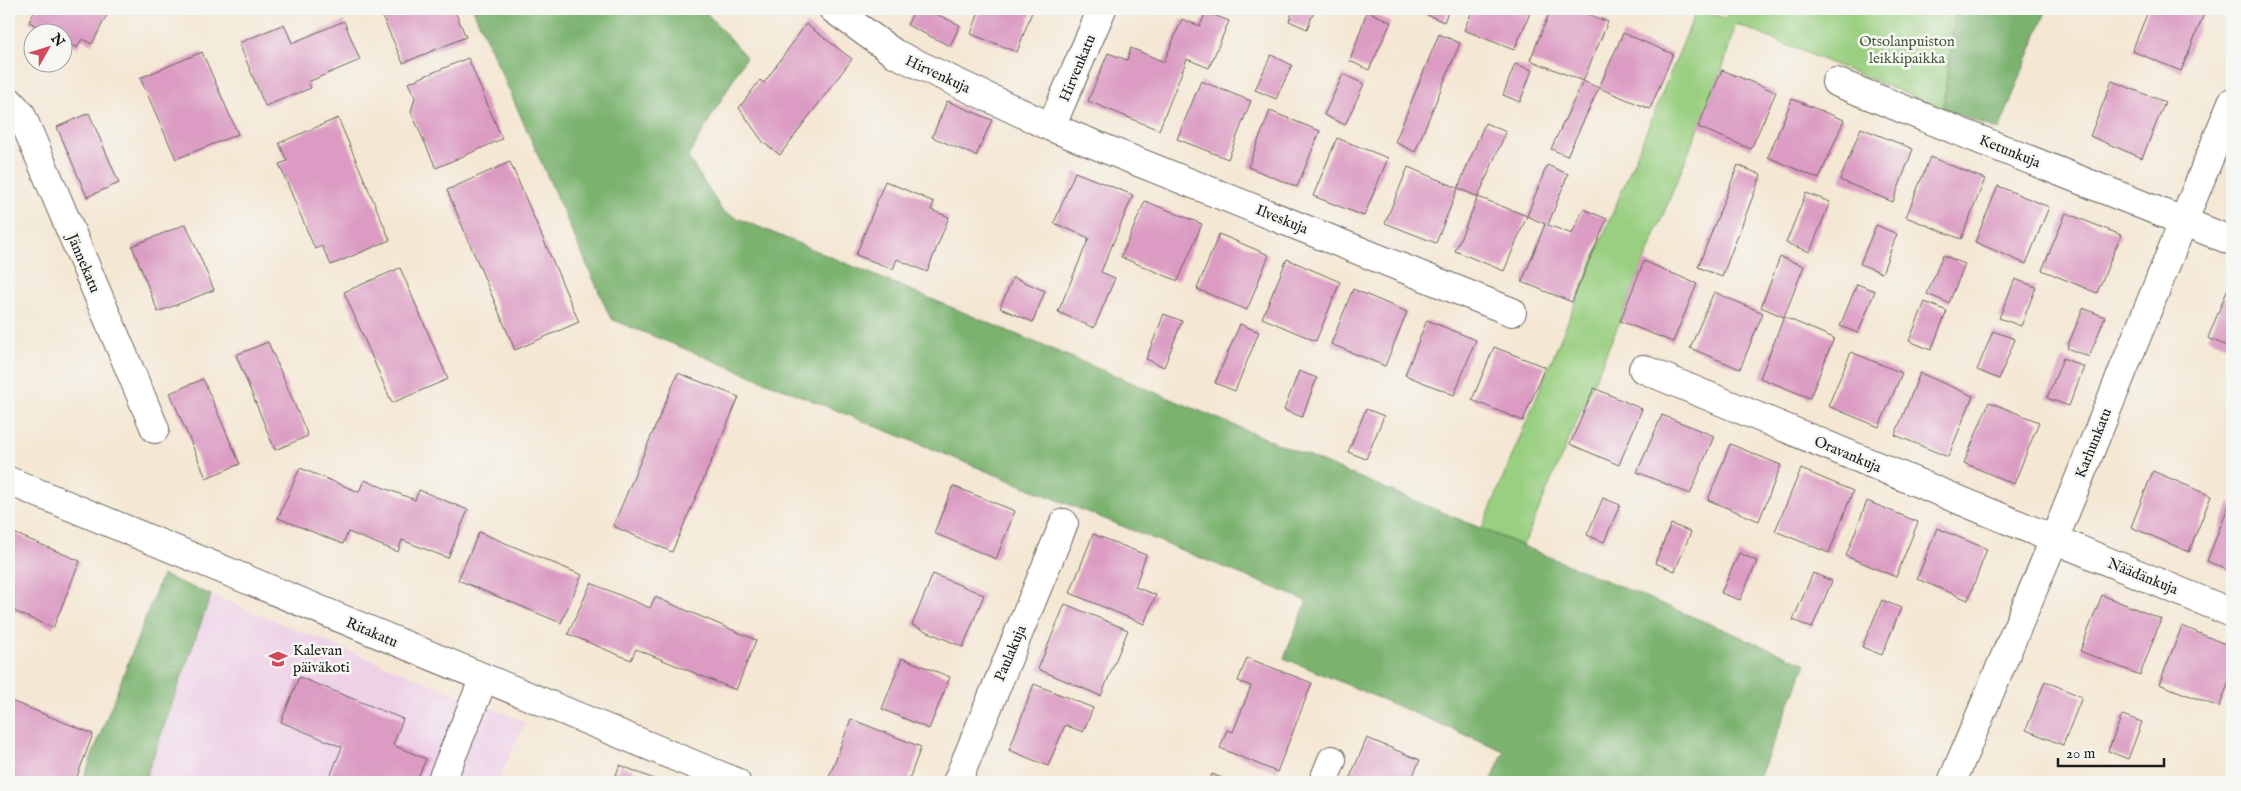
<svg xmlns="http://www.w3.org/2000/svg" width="2241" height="791" font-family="'IM FELL English',serif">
	<rect width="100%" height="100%" fill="#f6f6f2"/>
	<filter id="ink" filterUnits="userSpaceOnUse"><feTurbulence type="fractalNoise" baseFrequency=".02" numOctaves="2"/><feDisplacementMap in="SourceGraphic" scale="10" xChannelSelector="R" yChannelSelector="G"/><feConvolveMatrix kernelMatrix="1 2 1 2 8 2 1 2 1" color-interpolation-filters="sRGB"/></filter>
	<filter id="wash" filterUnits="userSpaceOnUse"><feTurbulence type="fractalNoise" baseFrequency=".0096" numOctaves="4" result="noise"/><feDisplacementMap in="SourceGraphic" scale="20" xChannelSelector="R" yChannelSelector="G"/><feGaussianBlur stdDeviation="1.12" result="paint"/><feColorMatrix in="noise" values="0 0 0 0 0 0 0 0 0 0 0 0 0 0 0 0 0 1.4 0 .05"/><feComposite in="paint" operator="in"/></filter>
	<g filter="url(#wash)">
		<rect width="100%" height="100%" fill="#f4e7d3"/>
		<path fill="#eed0e7" d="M211 595 525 722 498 782H144Z"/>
		<path fill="#99cf80" stroke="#5a764e" d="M1697 9 1725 18 1732 9H1956L1943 109 1736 24 1722 70 1620 321 1523 546 1482 529Z"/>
		<g fill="#7ab26e" stroke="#4b6745">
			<path d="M473 9H703L746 57 688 157 723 212 1806 664 1757 782H1491L1504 751 1284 658 1307 601 611 319Z"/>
			<path d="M1956 9H2047L1999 130 1943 109Z"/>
			<path d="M162 575 211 595 144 782H82Z"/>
		</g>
		<g id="blocks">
			<g fill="#db9bc2">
				<path d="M36 9H110L92 44 82 39 77 48 62 40V32H49L29 22Z"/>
				<path d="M379 9H454L466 37 403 63Z"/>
				<path d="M915 9H925L960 25 950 46 907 25Z"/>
				<path d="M980 9H1033L1017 52 971 34Z"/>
				<path d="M1294 9H1315L1307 29 1289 21Z"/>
				<path d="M1413 9H1449L1444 22Z"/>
				<path d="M1473 9H1532L1514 50 1464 30Z"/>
				<path d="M1551 9H1575L1608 22 1583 81 1530 60Z"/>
				<path d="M2149 9H2206L2181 71 2132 51Z"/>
				<path d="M1367 11 1391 22 1369 70 1350 61Z"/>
				<path d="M1206 12 1229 21 1209 68 1187 59 1159 130 1088 101 1108 53 1127 60 1131 48 1164 62 1182 19 1200 26Z"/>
				<path d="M344 21 360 60 308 82 311 88 265 106 239 43 284 24 292 43Z"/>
				<path d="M806 24 852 59 780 155 763 142 739 108 760 80 764 83Z"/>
				<path d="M1623 33 1673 54 1650 109 1599 88Z"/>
				<path d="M1439 34 1460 43 1415 152 1395 142Z"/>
				<path d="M202 52 238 134 176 159 140 78Z"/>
				<path d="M1271 55 1292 65 1276 99 1255 90Z"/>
				<path d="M468 58 502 139 436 168 411 112 415 97 408 83Z"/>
				<path d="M1515 64 1532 70 1520 102 1503 95Z"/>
				<path d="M1722 70 1776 92 1751 149 1698 127Z"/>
				<path d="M1343 74 1364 84 1345 125 1324 115Z"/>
				<path d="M1201 81 1251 101 1228 159 1177 139Z"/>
				<path d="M1583 81 1599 88 1567 156 1551 149Z"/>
				<path d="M2112 81 2165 102 2142 158 2090 136Z"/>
				<path d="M1792 99 1844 120 1819 179 1768 157Z"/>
				<path d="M947 101 992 120 976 156 932 137Z"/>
				<path d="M1270 111 1320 131 1297 187 1248 167Z"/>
				<path d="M89 113 119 183 87 197 57 127Z"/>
				<path d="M338 118 390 240 331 265 322 246 315 249 279 164 287 161 279 143Z"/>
				<path d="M1485 123 1506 132 1478 197 1527 216 1504 271 1455 251 1478 197 1458 188Z"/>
				<path d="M1861 128 1913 149 1893 202 1840 180Z"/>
				<path d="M1337 138 1388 158 1364 216 1313 196Z"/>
				<path d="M1930 157 1985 179 1961 239 1906 217Z"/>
				<path d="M510 162 579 322 515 350 447 190Z"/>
				<path d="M1547 165 1568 174 1548 225 1572 234 1583 209 1607 219 1572 302 1522 282 1545 224 1527 216Z"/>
				<path d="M1738 165 1761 175 1722 277 1698 267Z"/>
				<path d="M1408 167 1458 188 1436 243 1385 223Z"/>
				<path d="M1075 172 1133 195 1101 272 1115 278 1094 328 1058 312 1089 238 1054 223Z"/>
				<path d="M885 181 934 202 931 210 949 217 927 272 897 259 893 269 856 255Z"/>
				<path d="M1998 186 2049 207 2026 264 1975 242Z"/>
				<path d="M1806 193 1830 202 1810 252 1786 243Z"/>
				<path d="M1145 201 1202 224 1178 281 1121 257Z"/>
				<path d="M2066 213 2121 235 2097 293 2042 270Z"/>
				<path d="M186 224 214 290 158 312 132 246Z"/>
				<path d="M1876 225 1897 234 1882 273 1860 264Z"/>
				<path d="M1219 234 1269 255 1247 310 1197 289Z"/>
				<path d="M1943 255 1965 264 1949 303 1927 294Z"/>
				<path d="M1780 257 1804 266 1784 317 1761 307Z"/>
				<path d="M1287 259 1340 282 1316 341 1262 318Z"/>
				<path d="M1644 261 1697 284 1673 342 1620 321Z"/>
				<path d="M400 268 448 379 392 403 344 292Z"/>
				<path d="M1013 277 1045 291 1033 322 1000 308Z"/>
				<path d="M2232 278V348L2208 338Z"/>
				<path d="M2015 279 2036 287 2021 326 1999 318Z"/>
				<path d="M1857 284 1875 291 1858 333 1840 326Z"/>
				<path d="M1353 289 1407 312 1385 366 1331 344Z"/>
				<path d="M1714 292 1763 313 1740 369 1690 348Z"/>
				<path d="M1925 302 1947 311 1931 350 1909 341Z"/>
				<path d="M2083 308 2105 317 2089 357 2067 348Z"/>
				<path d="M1164 314 1182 321 1164 367 1146 359Z"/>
				<path d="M1784 317 1834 338 1810 398 1760 378Z"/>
				<path d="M1427 320 1476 340 1454 395 1405 375Z"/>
				<path d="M1240 324 1259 332 1235 391 1215 383Z"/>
				<path d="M1993 331 2015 339 1999 379 1977 370Z"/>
				<path d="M268 342 308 436 275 450 236 355Z"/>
				<path d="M1494 347 1545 367 1523 421 1472 400Z"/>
				<path d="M1851 352 1902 373 1879 427 1828 406Z"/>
				<path d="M2063 358 2084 367 2069 406 2047 398Z"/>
				<path d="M1299 371 1317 378 1302 417 1284 410Z"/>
				<path d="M678 373 739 397 672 552 613 526Z"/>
				<path d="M1920 373 1973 396 1948 457 1895 435Z"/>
				<path d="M203 379 240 464 206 478 170 393Z"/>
				<path d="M1594 388 1642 409 1619 465 1570 444Z"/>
				<path d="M1989 402 2039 422 2014 484 1964 463Z"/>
				<path d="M1366 409 1384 416 1366 459 1348 452Z"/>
				<path d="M1662 415 1714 436 1690 494 1637 472Z"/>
				<path d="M1730 444 1781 465 1759 521 1708 500Z"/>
				<path d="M300 468 359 492 364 480 415 500 419 490 468 510 448 558 402 540 398 552 348 532 343 544 278 518Z"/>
				<path d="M1801 469 1853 491 1829 553 1775 531Z"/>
				<path d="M2153 471 2211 496 2189 552 2131 527Z"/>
				<path d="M953 486 1015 511 996 559 934 533Z"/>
				<path d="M1603 498 1620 505 1604 542 1587 535Z"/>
				<path d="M1867 501 1918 522 1896 577 1846 556Z"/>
				<path d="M2230 502 2232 503V572L2207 561Z"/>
				<path d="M1671 524 1691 532 1675 571 1655 563Z"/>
				<path d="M1937 528 1987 549 1968 600 1917 579Z"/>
				<path d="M9 531 80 561 53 628 9 609Z"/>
				<path d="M479 532 582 575 561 623 458 580Z"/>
				<path d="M1093 534 1146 555 1135 587 1156 595 1144 624 1070 593Z"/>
				<path d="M1739 553 1757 561 1740 600 1721 593Z"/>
				<path d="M1813 573 1832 581 1812 628 1793 620Z"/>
				<path d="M933 574 984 595 963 647 912 625Z"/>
				<path d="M591 583 650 608 655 597 756 640 736 690 636 649 631 660 568 634Z"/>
				<path d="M2102 595 2161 619 2140 675 2080 651Z"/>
				<path d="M1882 600 1901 608 1882 655 1862 647Z"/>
				<path d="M1065 604 1128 630 1101 696 1038 669Z"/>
				<path d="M2182 626 2232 647V675L2219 707 2159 684Z"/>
				<path d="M902 658 950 677 929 729 882 709Z"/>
				<path d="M1247 658 1312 683 1277 772 1220 748 1227 730 1233 732 1251 686 1238 681Z"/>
				<path d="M299 677 403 719 393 745 426 759 416 782H328L342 747 281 722Z"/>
				<path d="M2045 681 2082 697 2063 745 2026 730Z"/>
				<path d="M1034 684 1093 708 1083 732 1065 725 1048 766 1009 750Z"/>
				<path d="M9 700 93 734 75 782H15L9 780Z"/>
				<path d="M2122 715 2142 722 2128 759 2108 751Z"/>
				<path d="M851 719 921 747 908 782H842L829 777Z"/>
				<path d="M1367 738 1420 760 1410 782H1348Z"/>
				<path d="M620 765 661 782H613Z"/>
				<path d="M1212 774 1232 782H1209Z"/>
			</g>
		</g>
	</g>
	<g filter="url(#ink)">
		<use href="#blocks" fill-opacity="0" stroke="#68635c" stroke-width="1"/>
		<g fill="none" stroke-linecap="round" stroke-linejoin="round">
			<g stroke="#68635c" stroke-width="30">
				<g id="minor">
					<path d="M833 9 894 53 1051 127 1512 312"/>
					<path d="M1836 82 2232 241"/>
					<path d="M9 101 21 114 155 429"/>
					<path d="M1051 127 1102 9"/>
					<path d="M1643 369 2232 613"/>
					<path d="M9 481 736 782"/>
					<path d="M441 782 484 678"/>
					<path d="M957 782 1064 523"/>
					<path d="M1323 782 1332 760"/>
					<path d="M1952 782 2054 540 2232 102"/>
				</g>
			</g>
			<use href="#minor" stroke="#fff" stroke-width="28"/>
		</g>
	</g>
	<defs>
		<g id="school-bare" transform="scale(1.5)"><path d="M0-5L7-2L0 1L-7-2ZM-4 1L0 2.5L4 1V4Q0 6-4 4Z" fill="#d1495b" stroke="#f6f6f2" stroke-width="2.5" paint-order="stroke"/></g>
	</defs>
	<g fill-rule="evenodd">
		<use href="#school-bare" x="278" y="659"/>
	</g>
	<g text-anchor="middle" stroke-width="5" stroke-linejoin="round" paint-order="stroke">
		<g font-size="15" fill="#485b3f" stroke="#f6f6f2">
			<text x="1907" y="46">Otsolanpuiston<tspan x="1907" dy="17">leikkipaikka</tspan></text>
		</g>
		<g font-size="15" fill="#1c1c1c" stroke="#f6f6f2">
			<text transform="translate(1077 68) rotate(-67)" y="5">Hirvenkatu</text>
			<text transform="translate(938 74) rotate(25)" y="5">Hirvenkuja</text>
			<text transform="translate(2010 151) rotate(22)" y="5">Ketunkuja</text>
			<text transform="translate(1282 219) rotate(22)" y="5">Ilveskuja</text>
			<text transform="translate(84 263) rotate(67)" y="5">Jännekatu</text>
			<text transform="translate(2093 443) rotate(-68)" y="5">Karhunkatu</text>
			<text transform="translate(1848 454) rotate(23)" y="5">Oravankuja</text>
			<text transform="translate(2143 576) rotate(22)" y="5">Näädänkuja</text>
			<text transform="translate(372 632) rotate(23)" y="5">Ritakatu</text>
			<text transform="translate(1010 653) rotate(-67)" y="5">Paulakuja</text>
		</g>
		<g font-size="15" fill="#1c1c1c" stroke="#f6f6f2" text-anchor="start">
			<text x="293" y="655">Kalevan<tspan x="293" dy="17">päiväkoti</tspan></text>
		</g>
	</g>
	<rect width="2241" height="791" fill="none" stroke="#f6f6f2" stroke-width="30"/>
	<g transform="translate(48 48) rotate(51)"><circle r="24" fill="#f6f6f2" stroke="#9f9f9c"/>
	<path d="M0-4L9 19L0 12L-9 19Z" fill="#d1495b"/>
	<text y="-8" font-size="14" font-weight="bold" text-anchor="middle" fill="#1c1c1c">N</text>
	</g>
	<path d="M2058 758v8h106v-8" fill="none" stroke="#1c1c1c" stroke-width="2.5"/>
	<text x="2066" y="758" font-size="15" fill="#1c1c1c" stroke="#f6f6f2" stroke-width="4" paint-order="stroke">20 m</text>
</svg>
